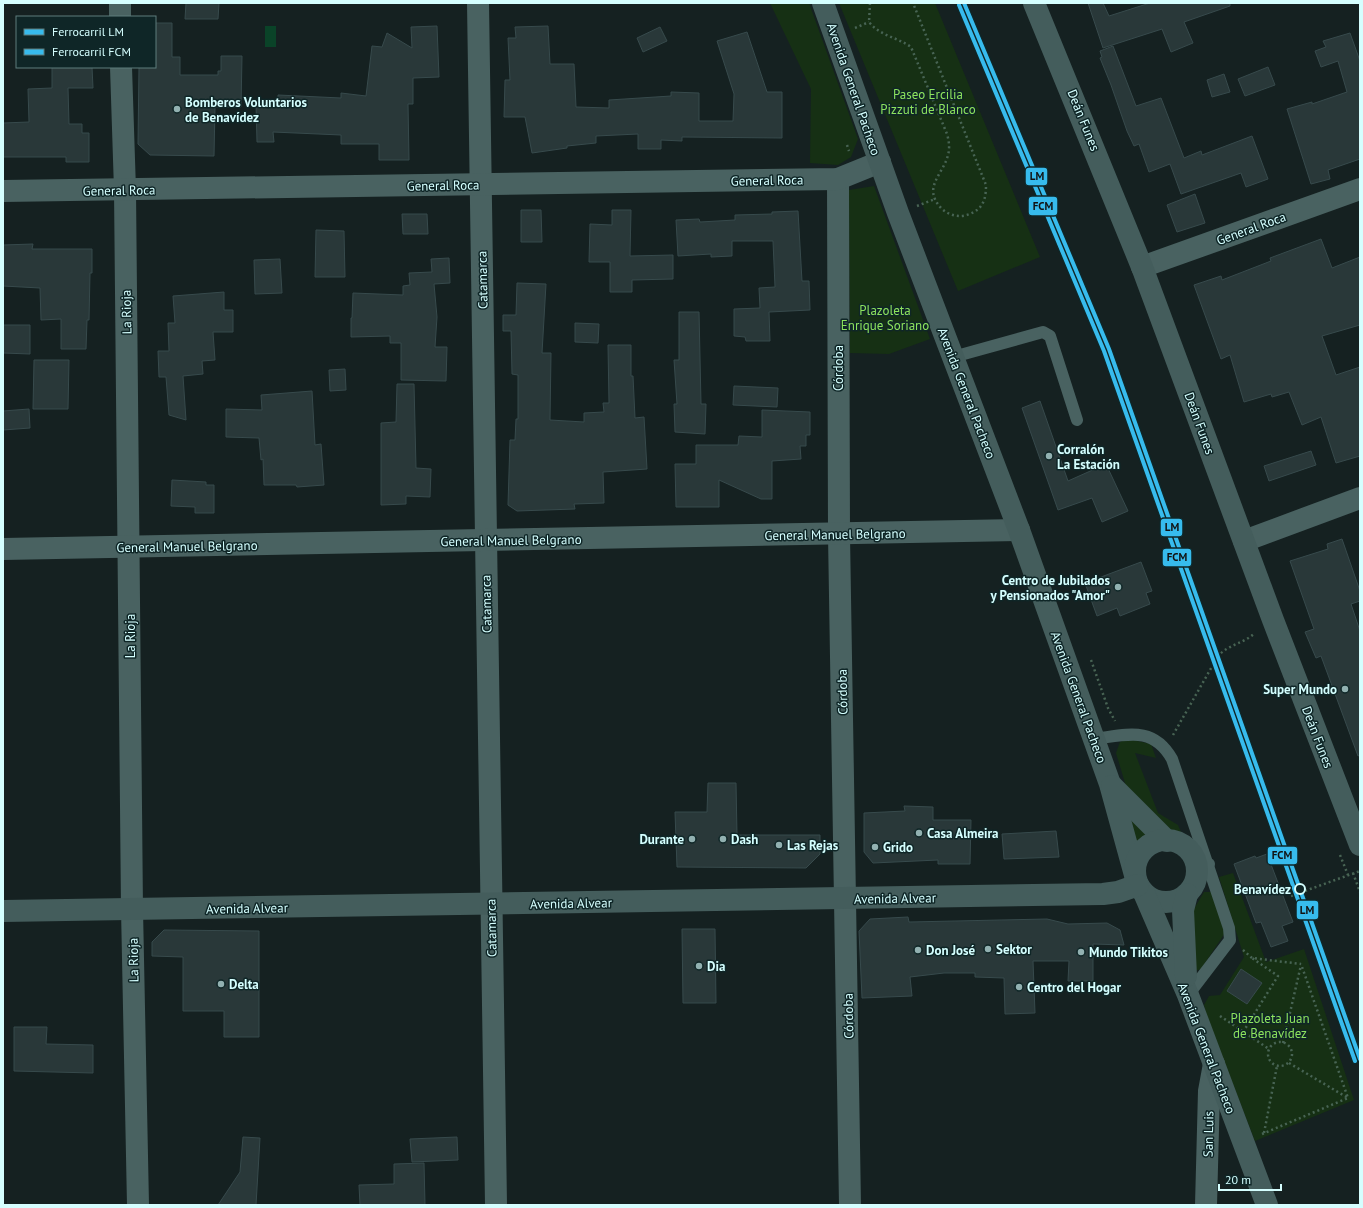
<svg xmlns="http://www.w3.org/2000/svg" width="1363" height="1208" font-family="'PT Sans',sans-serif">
	<rect width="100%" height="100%" fill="#152121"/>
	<g fill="#163014">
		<path d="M770 3H809L858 139 851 157 838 165 810 163 811 89Z"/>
		<path d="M839 3H935L1040 257 958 291Z"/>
		<path d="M874 186 930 339 889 354 850 353 849 190Z"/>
		<path d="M1128 739 1151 744 1156 758 1135 753 1158 813 1178 825 1183 837 1155 821 1128 793 1116 753 1120 742Z"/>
		<path d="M1128 816 1151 834 1136 844Z"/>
		<path d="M1233 873 1266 962 1304 949 1354 1100 1255 1141 1207 1017 1204 1005 1209 996 1220 995 1244 957 1219 877Z"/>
		<path d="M1204 892H1212L1225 933 1201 969 1195 971 1191 914Z"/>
	</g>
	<rect fill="#0a4328" x="265" y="26" width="11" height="21"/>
	<g fill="#293839" stroke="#374a4c">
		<path d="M186 3H219L218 19H185Z"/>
		<path d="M1088 3H1103L1109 16 1150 3H1230V6L1184 22 1193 43 1171 52 1162 29 1103 48Z"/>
		<path d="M155 23H172V57H180V75H218V71H221V56H242L241 107H215L214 156 150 155 138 144 139 67H155Z"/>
		<path d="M437 26 439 77 413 78V104H408L409 160H379V144H341V135L273 132 274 142H257L256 104 278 103V95L341 98V93L366 96 372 46 382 47 387 33 412 48 411 27Z"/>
		<path d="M548 26 550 64H574L576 107 609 108V100L671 96V92L699 93V121H733L734 94 717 41 747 32 767 92H782V138L682 137V141L661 140V149H638V134L596 136V143L567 146V148L532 153 525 117H504L505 80H510L508 38H516L515 27Z"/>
		<path d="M660 27 667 41 643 52 637 38Z"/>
		<path d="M1350 33 1360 61V159L1328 170 1330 179 1311 184 1287 109 1312 102V104L1347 92 1338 61 1321 67 1315 51 1326 47 1323 41Z"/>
		<path d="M1113 46 1136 106 1161 98 1184 158 1201 151 1202 155 1252 136 1268 179 1246 187 1241 173 1181 194 1170 164 1149 172 1139 144 1134 146 1127 131 1111 85 1100 58 1102 57 1100 51Z"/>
		<path d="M52 67H92L93 88H68L69 124H82V133H89V162H66V157H3V123L29 122 28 89 52 88Z"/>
		<path d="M1268 67 1275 85 1245 96 1238 79Z"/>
		<path d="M1224 74 1230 92 1212 97 1207 80Z"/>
		<path d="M1195 194 1205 223 1177 232 1167 205Z"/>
		<path d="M521 210H541L542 242H521Z"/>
		<path d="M612 210H631L630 256 673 255V279L632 280V292H610V262H589L590 224 612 225Z"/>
		<path d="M798 211 802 281H809L810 310 769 312 770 341H746L745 337 734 336V309L760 308 759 288 775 287 773 241H732V256L711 257V254L678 256 676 220 699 219 700 222 735 220V215L772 214V212Z"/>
		<path d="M402 214H427L428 234H403Z"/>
		<path d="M316 230 344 231 345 277H315Z"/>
		<path d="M1321 239 1332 268 1360 257V325L1322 336 1336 375 1360 367V456L1336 463 1321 417 1302 425 1289 392 1272 397 1271 394 1244 402 1230 355 1221 359 1194 285 1221 276 1222 280 1271 261 1270 258Z"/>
		<path d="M33 244 32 249H92V273H90L89 320H87L86 349H61V319L41 320 40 288 3 286V245Z"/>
		<path d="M449 258 450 283 434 284 437 317 435 347H447L446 381 401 380V343H390V336L351 337V318H352L353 293 403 295V286L410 285 409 273 432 272 431 259Z"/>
		<path d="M280 259 282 293 255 294 254 260Z"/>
		<path d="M517 283 546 284 542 353H551L550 420 584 422V413L604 412 603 403H609L608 345H631V376H633L635 418 644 417 647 469 603 472 604 503 574 504 575 509 517 511 508 505 510 440H515L516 419H518V375L512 374 511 331H503V315H516Z"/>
		<path d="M224 292V310H233V332H213L215 360 202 361 203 374 183 376 186 420 169 415 166 377H159L158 351H169L168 323H175L173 296Z"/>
		<path d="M679 312H699L701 404H706L705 434 675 432 674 404H677L674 360H679Z"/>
		<path d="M575 323 599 324 598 343 575 342Z"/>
		<path d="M3 325H30V354L3 353Z"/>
		<path d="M34 360H69L68 409H33Z"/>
		<path d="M345 369 346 390 330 391 329 370Z"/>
		<path d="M397 384H414L416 468 431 469 430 497 406 496V504L381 505V423L396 422Z"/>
		<path d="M734 386 778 388 777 407 733 405Z"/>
		<path d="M312 391 315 445 321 444 324 485 297 487 296 485H264L263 459 261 460 259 438 226 437V409L262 410 261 395Z"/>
		<path d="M1040 401 1068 481 1106 464 1128 511 1102 522 1092 498 1058 510 1022 408Z"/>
		<path d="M29 409 30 428 3 430V411Z"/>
		<path d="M762 410 810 412V435H806V446H800L801 459 772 461V499H761L719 480V507H676L675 464H696V445H738L739 436 762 437Z"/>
		<path d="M1311 451 1316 465 1269 481 1264 466Z"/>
		<path d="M172 480 206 482V485H214V513H195V507L171 506Z"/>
		<path d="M1342 539 1360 591V601L1351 604 1360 631V755L1358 756 1321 656 1316 658 1305 632 1314 629 1290 561 1328 549 1327 544Z"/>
		<path d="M1141 562 1152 591 1146 593 1150 604 1120 616 1117 608 1097 616 1085 583Z"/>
		<path d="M708 783H736L737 835H820V854L806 868 677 867 675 812H707Z"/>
		<path d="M904 806 933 807V820H971L970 864H938V860L873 863 864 852V813L905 811Z"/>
		<path d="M1056 831 1059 857 1004 859 1002 834Z"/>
		<path d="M1267 854 1293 922 1282 926 1288 941 1271 947 1261 922 1256 923 1234 864 1255 856 1256 858Z"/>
		<path d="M908 917 909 922 1047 919 1068 924 1107 923 1120 930 1124 945 1093 944V981H1068L1069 961H1033L1035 1013 1005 1014 1004 978 975 977V973H944L910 977 912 996 862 998 859 931 870 919Z"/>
		<path d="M682 929H715L716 1003H683Z"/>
		<path d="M164 930 259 931V1037H224V1011H183V957L152 956V942Z"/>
		<path d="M1241 969 1262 983 1247 1004 1227 991Z"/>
		<path d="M14 1027H47L46 1044 93 1045V1073L14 1071Z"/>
		<path d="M243 1137 260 1138 256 1205H218L240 1172Z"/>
		<path d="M457 1137 458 1160 412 1162 410 1139Z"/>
		<path d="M424 1163 425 1205H360L359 1185 394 1184V1164Z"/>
	</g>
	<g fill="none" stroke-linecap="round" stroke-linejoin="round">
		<g stroke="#486454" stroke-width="2.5" stroke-dasharray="2 3" stroke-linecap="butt">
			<path d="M870 3 869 22C880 36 897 37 911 47L947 134C949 141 950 148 948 155 943 175 922 187 941 208 946 213 953 216 960 216 966 216 973 213 977 210 985 204 986 194 986 185L913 3"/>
			<path d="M855 28 869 22"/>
			<path d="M847 145 849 151"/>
			<path d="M917 206 935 199"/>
			<path d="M1091 660 1108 708 1115 721"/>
			<path d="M1173 735 1218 656C1229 644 1243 644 1255 633"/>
			<path d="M1340 855 1348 875"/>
			<path d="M1353 873 1360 892"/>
			<path d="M1291 896 1360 871"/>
			<path d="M1243 950 1252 958 1301 964"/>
			<path d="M1220 1016 1269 1049"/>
			<path d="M1243 1032 1278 976 1252 958"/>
			<circle cx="1280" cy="1054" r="12"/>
			<path d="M1283 1043 1301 965"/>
			<path d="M1289 1063 1348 1098"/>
			<path d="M1264 1133 1277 1066"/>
			<path d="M1262 1134 1348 1098 1301 964"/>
		</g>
		<g stroke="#496261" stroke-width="12">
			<path d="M953 357 1043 332 1050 336 1077 420"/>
			<path d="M1094 739C1126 735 1153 725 1172 759L1229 928 1230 940 1188 995"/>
			<path d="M1196 864H1209"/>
		</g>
		<g stroke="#496261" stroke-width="22">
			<path d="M120 3V17"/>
			<path d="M478 3 496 1205"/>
			<path d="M121 67 125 190 132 909 138 1205"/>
			<path d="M838 179 839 535 850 1205"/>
			<path d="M3 191 838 179 880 162"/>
			<path d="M1142 267 1360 189"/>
			<path d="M1244 541 1360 498"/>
			<path d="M3 549 1019 530"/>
			<path d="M1206 1205 1209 1091 1214 1064"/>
		</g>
		<g stroke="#445d5c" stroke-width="22">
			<path d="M823 3 898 213 1019 530 1110 784 1135 875"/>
			<path d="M1034 3 1142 267 1273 620 1360 845"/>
			<path d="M1112 786 1167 841"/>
			<circle cx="1166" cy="871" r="31"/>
			<path d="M1144 893 1188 995 1267 1205"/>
			<path d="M3 911 1103 894 1118 892 1138 885"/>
			<path d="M1186 976 1183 910 1187 894"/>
		</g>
		<g stroke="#0f2627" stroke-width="7">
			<path id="rail-1" d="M964 3 1109 349 1360 1059"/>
		</g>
		<g stroke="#0f2627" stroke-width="7">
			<path id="rail-2" d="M959 5 1104 351 1355 1061"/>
		</g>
		<use href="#rail-1" stroke="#37bbed" stroke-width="4"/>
		<use href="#rail-2" stroke="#37bbed" stroke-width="4"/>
	</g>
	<g fill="#92b1b1" stroke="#0f2627" stroke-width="1.5">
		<circle cx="177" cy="109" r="4"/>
		<circle cx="1049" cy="456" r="4"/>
		<circle cx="1118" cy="587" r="4"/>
		<circle cx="1345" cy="689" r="4"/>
		<circle cx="919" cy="833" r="4"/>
		<circle cx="692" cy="839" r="4"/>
		<circle cx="723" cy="839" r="4"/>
		<circle cx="779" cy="845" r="4"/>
		<circle cx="875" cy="847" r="4"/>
		<circle cx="988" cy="949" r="4"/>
		<circle cx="918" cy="950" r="4"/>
		<circle cx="1081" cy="952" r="4"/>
		<circle cx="699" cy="966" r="4"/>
		<circle cx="221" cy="984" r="4"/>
		<circle cx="1019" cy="987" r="4"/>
	</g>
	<circle fill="#0f2627" stroke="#d5ffff" stroke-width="2" cx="1300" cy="889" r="5"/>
	<g text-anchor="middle" stroke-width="3" stroke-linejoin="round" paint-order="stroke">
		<g font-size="13" fill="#d5ffff" stroke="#0f2627">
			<text transform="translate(854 89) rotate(71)" y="5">Avenida General Pacheco</text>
			<text transform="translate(1084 120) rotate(68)" y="5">Deán Funes</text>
			<text transform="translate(767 180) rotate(-1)" y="5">General Roca</text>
			<text transform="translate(443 185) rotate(-1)" y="5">General Roca</text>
			<text transform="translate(119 190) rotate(-1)" y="5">General Roca</text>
			<text transform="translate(1251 228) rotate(-20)" y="5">General Roca</text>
			<text transform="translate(482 280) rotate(-91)" y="5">Catamarca</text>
			<text transform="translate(126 312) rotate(-91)" y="5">La Rioja</text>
			<text transform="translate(838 368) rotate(-90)" y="5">Córdoba</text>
			<text transform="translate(967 393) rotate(69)" y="5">Avenida General Pacheco</text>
			<text transform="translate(1200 423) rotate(70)" y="5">Deán Funes</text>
			<text transform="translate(835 534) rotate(-1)" y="5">General Manuel Belgrano</text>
			<text transform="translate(511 540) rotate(-1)" y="5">General Manuel Belgrano</text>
			<text transform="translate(187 546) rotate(-1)" y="5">General Manuel Belgrano</text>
			<text transform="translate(486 604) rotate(-91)" y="5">Catamarca</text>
			<text transform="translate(130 636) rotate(-90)" y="5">La Rioja</text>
			<text transform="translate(842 692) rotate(-91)" y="5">Córdoba</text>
			<text transform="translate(1079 697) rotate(70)" y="5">Avenida General Pacheco</text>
			<text transform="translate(1318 737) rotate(69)" y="5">Deán Funes</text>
			<text transform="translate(895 898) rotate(-1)" y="5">Avenida Alvear</text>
			<text transform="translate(571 903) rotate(-1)" y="5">Avenida Alvear</text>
			<text transform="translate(247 908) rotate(-1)" y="5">Avenida Alvear</text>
			<text transform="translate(491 928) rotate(-91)" y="5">Catamarca</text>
			<text transform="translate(133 960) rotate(-91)" y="5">La Rioja</text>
			<text transform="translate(848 1016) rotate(-91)" y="5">Córdoba</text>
			<text transform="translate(1207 1048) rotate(69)" y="5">Avenida General Pacheco</text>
			<text transform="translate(1208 1134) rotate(-89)" y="5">San Luis</text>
		</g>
		<g font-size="13" fill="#8de35d" stroke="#0f2627">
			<text x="928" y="99">Paseo Ercilia<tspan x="928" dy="15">Pizzuti de Blanco</tspan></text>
			<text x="885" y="315">Plazoleta<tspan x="885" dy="15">Enrique Soriano</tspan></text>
			<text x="1270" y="1023">Plazoleta Juan<tspan x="1270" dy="15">de Benavídez</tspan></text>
		</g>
		<g font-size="13" font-weight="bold" fill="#d5ffff" stroke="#0f2627" text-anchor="start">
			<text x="185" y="107">Bomberos Voluntarios<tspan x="185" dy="15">de Benavídez</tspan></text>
			<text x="1057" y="454">Corralón<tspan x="1057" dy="15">La Estación</tspan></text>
			<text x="1110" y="585" text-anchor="end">Centro de Jubilados<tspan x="1110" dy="15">y Pensionados "Amor"</tspan></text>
			<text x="1337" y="694" text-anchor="end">Super Mundo</text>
			<text x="927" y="838">Casa Almeira</text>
			<text x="684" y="844" text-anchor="end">Durante</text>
			<text x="731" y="844">Dash</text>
			<text x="787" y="850">Las Rejas</text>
			<text x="883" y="852">Grido</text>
			<text x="996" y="954">Sektor</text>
			<text x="926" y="955">Don José</text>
			<text x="1089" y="957">Mundo Tikitos</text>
			<text x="707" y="971">Dia</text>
			<text x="229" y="989">Delta</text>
			<text x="1027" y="992">Centro del Hogar</text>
		</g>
		<g font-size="13" font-weight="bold" fill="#d5ffff" stroke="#0f2627" text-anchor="end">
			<text x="1291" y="894">Benavídez</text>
		</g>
	</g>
	<g stroke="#0f2627" stroke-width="1.5">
		<rect x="1025" y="167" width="23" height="19" rx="4" fill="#37bbed"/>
		<rect x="1028" y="196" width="30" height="20" rx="4" fill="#37bbed"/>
		<rect x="1160" y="518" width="23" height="19" rx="4" fill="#37bbed"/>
		<rect x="1162" y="548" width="30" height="19" rx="4" fill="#37bbed"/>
		<rect x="1267" y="846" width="31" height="19" rx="4" fill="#37bbed"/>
		<rect x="1296" y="900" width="23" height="20" rx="4" fill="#37bbed"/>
	</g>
	<g font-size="11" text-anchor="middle" font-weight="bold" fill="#111">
		<text x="1037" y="180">LM</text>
		<text x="1043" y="210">FCM</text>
		<text x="1172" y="531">LM</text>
		<text x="1177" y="561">FCM</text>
		<text x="1282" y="859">FCM</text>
		<text x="1307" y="914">LM</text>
	</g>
	<rect width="1363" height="1208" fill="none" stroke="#d5ffff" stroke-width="8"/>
	<rect x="16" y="16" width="140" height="52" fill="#0f2627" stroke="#5e7d7d"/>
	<rect x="24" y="29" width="20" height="6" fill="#37bbed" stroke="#5e7d7d"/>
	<text x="52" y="36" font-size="12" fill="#d5ffff">Ferrocarril LM</text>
	<rect x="24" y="49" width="20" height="6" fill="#37bbed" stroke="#5e7d7d"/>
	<text x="52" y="56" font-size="12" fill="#d5ffff">Ferrocarril FCM</text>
	<path d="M1219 1184v6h62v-6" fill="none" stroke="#d5ffff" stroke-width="2"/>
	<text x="1225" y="1184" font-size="12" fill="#d5ffff" stroke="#0f2627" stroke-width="3" paint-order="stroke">20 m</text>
</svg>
